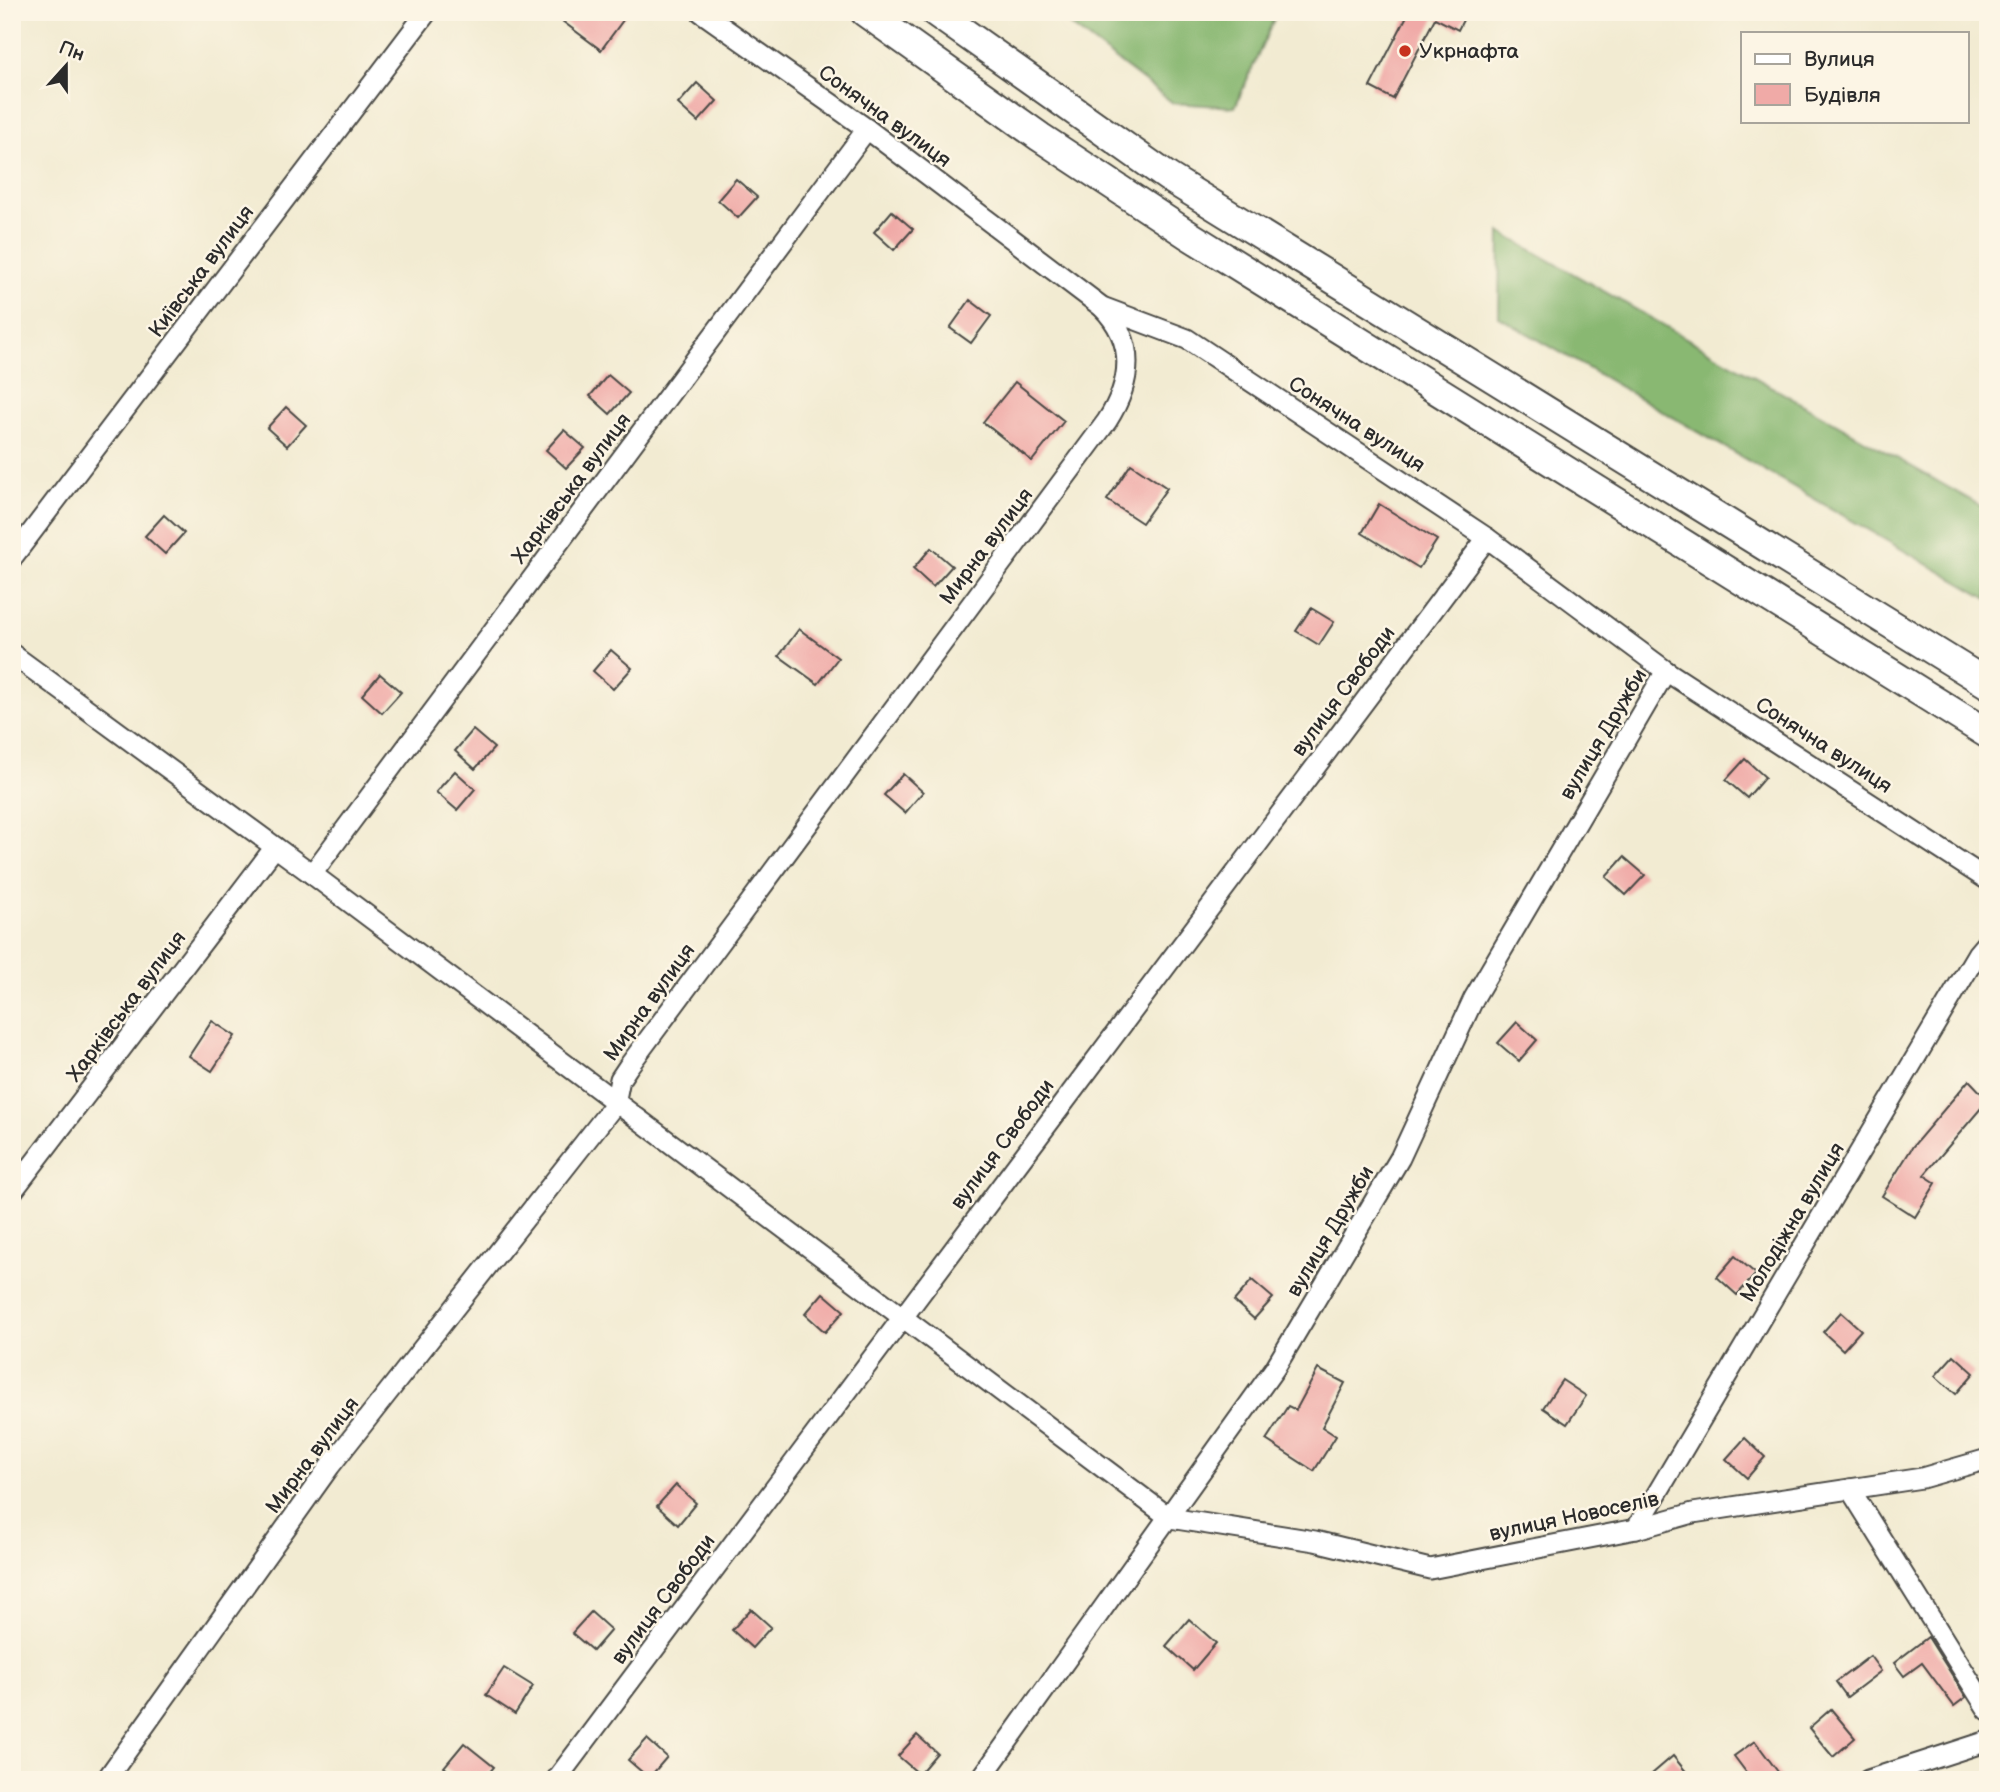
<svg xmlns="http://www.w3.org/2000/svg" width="2000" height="1792" font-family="'Balsamiq Sans',sans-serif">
	<rect width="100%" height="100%" fill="#fcf5e5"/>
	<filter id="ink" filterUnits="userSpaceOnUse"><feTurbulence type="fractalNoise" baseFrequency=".0143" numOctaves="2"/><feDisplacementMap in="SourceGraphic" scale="14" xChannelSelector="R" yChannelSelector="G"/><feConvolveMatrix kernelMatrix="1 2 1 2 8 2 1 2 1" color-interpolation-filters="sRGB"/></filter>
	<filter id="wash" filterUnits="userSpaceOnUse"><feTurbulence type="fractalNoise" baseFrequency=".00686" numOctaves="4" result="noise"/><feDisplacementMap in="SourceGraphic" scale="28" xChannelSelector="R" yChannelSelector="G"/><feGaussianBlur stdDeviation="1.57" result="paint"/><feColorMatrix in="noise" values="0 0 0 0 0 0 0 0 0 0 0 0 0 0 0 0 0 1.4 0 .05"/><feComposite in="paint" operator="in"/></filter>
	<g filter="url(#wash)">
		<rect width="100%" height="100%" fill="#f2ebd2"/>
		<g fill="#89b872" stroke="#5a724e" stroke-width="2">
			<path d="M1053 12H1266L1274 19 1235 107 1173 103Z"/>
			<path d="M1500 232 1988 510V599L1499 317Z"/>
		</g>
		<g id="blocks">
			<g fill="#f0aaa7">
				<path d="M550 12H629L601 50Z"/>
				<path d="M1409 12H1467L1458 30 1435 18 1393 99 1370 87Z"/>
				<path d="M697 83 717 101 698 122 678 104Z"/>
				<path d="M736 179 757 197 738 218 718 200Z"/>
				<path d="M892 211 913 229 894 250 874 232Z"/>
				<path d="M970 300 991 316 971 343 950 328Z"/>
				<path d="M608 375 629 393 610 414 590 396Z"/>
				<path d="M1015 382 1064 421 1032 461 983 422Z"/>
				<path d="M286 407 306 425 287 446 267 428Z"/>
				<path d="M564 430 585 448 566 468 546 450Z"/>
				<path d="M1131 464 1167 488 1142 523 1107 500Z"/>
				<path d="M1379 504 1437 540 1419 568 1362 533Z"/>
				<path d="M164 515 184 533 165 554 145 536Z"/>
				<path d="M931 548 952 566 933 587 913 569Z"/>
				<path d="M1311 608 1334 622 1319 645 1296 631Z"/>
				<path d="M799 629 838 658 818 684 779 656Z"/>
				<path d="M611 650 632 668 613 689 593 671Z"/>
				<path d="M380 674 401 692 382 713 362 695Z"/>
				<path d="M473 730 494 748 475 769 455 751Z"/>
				<path d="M1745 759 1765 777 1747 798 1726 780Z"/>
				<path d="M455 771 475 789 457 810 436 792Z"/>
				<path d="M903 774 923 792 905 813 884 795Z"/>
				<path d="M1624 857 1645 875 1626 895 1606 877Z"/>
				<path d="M212 1021 235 1036 212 1071 189 1056Z"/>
				<path d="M1517 1022 1537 1040 1519 1061 1498 1043Z"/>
				<path d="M1969 1080 1988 1100 1924 1175 1936 1183 1915 1217 1882 1196 1913 1146Z"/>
				<path d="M1735 1256 1756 1274 1737 1295 1717 1277Z"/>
				<path d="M1252 1280 1273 1298 1254 1319 1234 1301Z"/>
				<path d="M823 1293 844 1311 825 1332 805 1314Z"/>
				<path d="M1841 1312 1861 1330 1843 1350 1823 1332Z"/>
				<path d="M1954 1355 1974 1373 1956 1394 1935 1376Z"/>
				<path d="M1318 1369 1345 1383 1322 1427 1336 1436 1314 1471 1266 1440 1288 1406 1296 1410Z"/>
				<path d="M1562 1380 1586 1396 1567 1424 1543 1408Z"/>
				<path d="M1745 1438 1765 1457 1747 1478 1726 1459Z"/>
				<path d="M676 1485 696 1503 678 1525 657 1506Z"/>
				<path d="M751 1609 771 1627 752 1648 732 1630Z"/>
				<path d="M591 1612 611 1630 593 1651 572 1633Z"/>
				<path d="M1189 1619 1216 1643 1193 1670 1166 1646Z"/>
				<path d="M1928 1637 1966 1697 1954 1706 1922 1663 1904 1676 1894 1663Z"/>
				<path d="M1870 1656 1881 1671 1847 1697 1836 1682Z"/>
				<path d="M504 1668 533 1686 515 1714 486 1695Z"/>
				<path d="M1831 1709 1855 1738 1833 1757 1809 1728Z"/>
				<path d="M917 1735 937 1753 919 1774 898 1756Z"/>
				<path d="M647 1739 667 1757 649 1778 628 1760Z"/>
				<path d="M1755 1741 1784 1780H1752L1734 1756Z"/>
				<path d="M464 1743 494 1767 483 1780H460L444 1767Z"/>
				<path d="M1673 1756 1693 1780H1645Z"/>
			</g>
		</g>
	</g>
	<g filter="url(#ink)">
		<use href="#blocks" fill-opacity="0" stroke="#494844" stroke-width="2"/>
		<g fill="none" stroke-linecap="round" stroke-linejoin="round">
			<g stroke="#494844" stroke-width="23">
				<g id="minor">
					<path d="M701 12 867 129 1102 307 1187 339 1487 538 1666 671 1988 880"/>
					<path d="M12 558 427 12"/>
					<path d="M12 654 312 874 1170 1518 1315 1541 1430 1569 1636 1529 1693 1513 1922 1478 1988 1459"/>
					<path d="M312 874 867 129"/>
					<path d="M12 1192 275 847"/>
					<path d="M1850 1489 1988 1710"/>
					<path d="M1636 1529 1977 954 1988 941"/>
					<path d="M106 1780 330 1466 615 1104 620 1079 628 1067 1107 421C1132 382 1137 342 1102 307"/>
					<path d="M556 1780 1487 538"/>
					<path d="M980 1780 1275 1368 1400 1158 1474 998 1666 671"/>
					<path d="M1868 1780 1988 1741"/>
				</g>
			</g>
			<g stroke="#494844" stroke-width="32">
				<g id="highway">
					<path d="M865 12 1040 137 1187 234 1988 734"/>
					<path d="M935 12 1168 177 1988 684"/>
				</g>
			</g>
			<use href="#minor" stroke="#fff" stroke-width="19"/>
			<use href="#highway" stroke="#fff" stroke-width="28"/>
		</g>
	</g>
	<circle fill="#c8321e" stroke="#fcf5e5" stroke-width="2.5" cx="1405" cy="51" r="7"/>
	<g text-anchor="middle" stroke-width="5" stroke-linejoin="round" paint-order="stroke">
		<g font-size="21" fill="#2b2b2b" stroke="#fcf5e5" text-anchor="start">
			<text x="1419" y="58">Укрнафта</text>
		</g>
		<g font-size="21" fill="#2b2b2b" stroke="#fcf5e5">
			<text transform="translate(885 116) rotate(36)" y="7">Сонячна вулиця</text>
			<text transform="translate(201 271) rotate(-53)" y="7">Київська вулиця</text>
			<text transform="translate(1357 424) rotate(33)" y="7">Сонячна вулиця</text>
			<text transform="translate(571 488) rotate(-53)" y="7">Харківська вулиця</text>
			<text transform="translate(986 546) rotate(-53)" y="7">Мирна вулиця</text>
			<text transform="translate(1343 691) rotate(-53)" y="7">вулиця Свободи</text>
			<text transform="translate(1603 734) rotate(-59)" y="7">вулиця Дружби</text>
			<text transform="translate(1824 745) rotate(33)" y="7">Сонячна вулиця</text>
			<text transform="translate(649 1002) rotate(-54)" y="7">Мирна вулиця</text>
			<text transform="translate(126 1006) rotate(-53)" y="7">Харківська вулиця</text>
			<text transform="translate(1002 1144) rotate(-53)" y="7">вулиця Свободи</text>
			<text transform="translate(1792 1222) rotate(-59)" y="7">Молодіжна вулиця</text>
			<text transform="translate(1330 1231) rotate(-59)" y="7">вулиця Дружби</text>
			<text transform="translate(312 1455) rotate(-53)" y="7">Мирна вулиця</text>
			<text transform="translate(1574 1516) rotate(-12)" y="7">вулиця Новоселів</text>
			<text transform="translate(663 1599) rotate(-53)" y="7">вулиця Свободи</text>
		</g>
	</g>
	<rect width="2000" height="1792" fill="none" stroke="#fcf5e5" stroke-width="42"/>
	<rect x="1741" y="32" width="228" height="91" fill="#fcf5e5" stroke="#a8a49b" stroke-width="2"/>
	<rect x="1755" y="54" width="35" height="10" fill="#ffffff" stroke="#a8a49b" stroke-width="2"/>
	<text x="1804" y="66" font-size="21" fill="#2b2b2b">Вулиця</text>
	<rect x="1755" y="84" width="35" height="21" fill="#f0aaa7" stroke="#a8a49b" stroke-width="2"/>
	<text x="1804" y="102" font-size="21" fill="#2b2b2b">Будівля</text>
	<g transform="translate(66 66) rotate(21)" stroke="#fcf5e5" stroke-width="5" paint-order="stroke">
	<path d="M0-5L12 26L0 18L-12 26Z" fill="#2b2b2b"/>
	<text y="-10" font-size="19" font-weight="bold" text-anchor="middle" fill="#2b2b2b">Пн</text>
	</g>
</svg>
